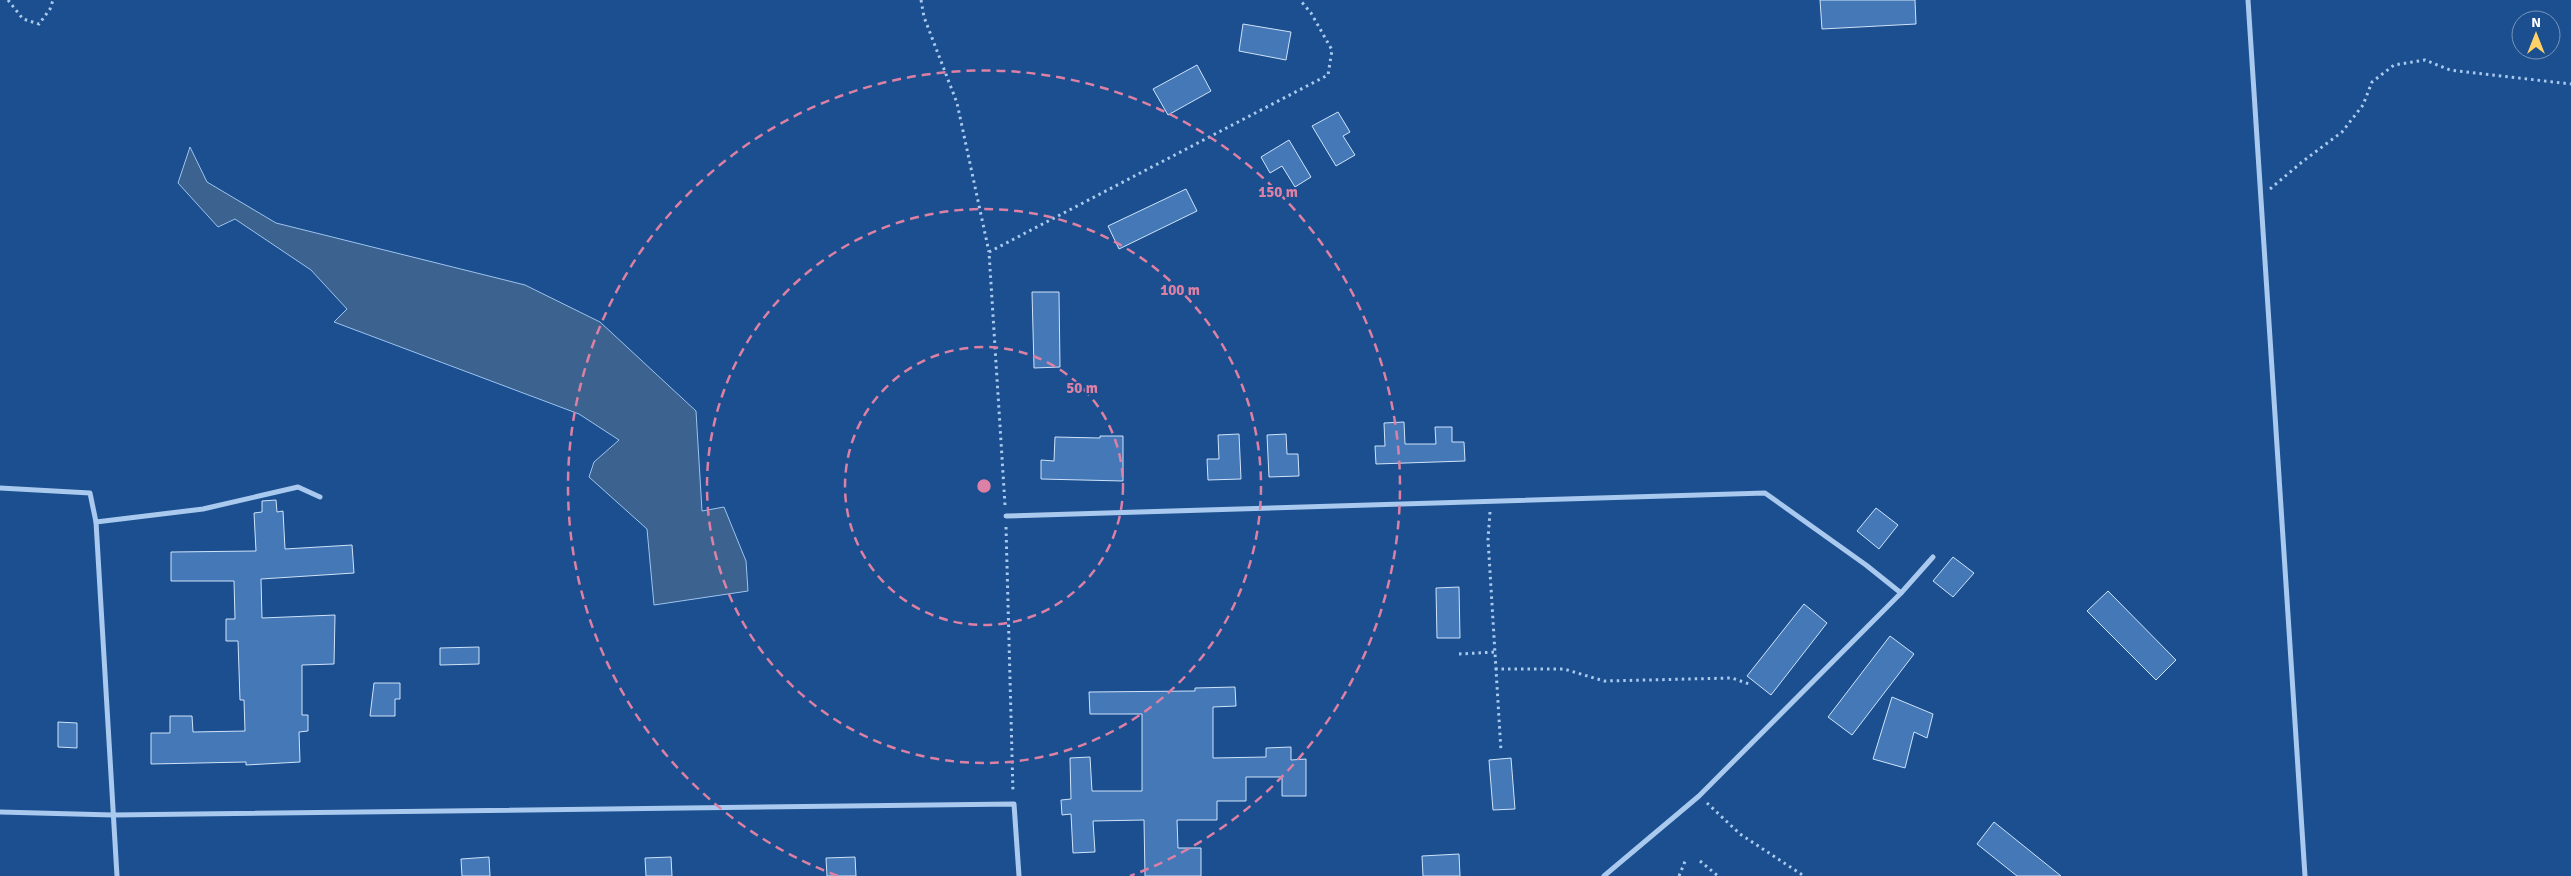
<svg xmlns="http://www.w3.org/2000/svg" width="2571" height="876" font-family="Signika,sans-serif">
	<rect width="100%" height="100%" fill="#1b4f8f"/>
	<path fill="#3c6290" stroke="#9cc4f0" d="M190 147 207 182 276 223 525 285 600 322 696 411 702 511 724 507 746 561 748 591 654 605 647 529 589 477 594 462 619 440 579 414 334 322 347 309 311 270 235 219 218 227 178 183Z"/>
	<g fill="#4478b7" stroke="#cfe3fa">
		<path d="M1820 0H1915L1916 24 1822 29Z"/>
		<path d="M1243 24 1291 32 1286 60 1239 51Z"/>
		<path d="M1197 65 1211 91 1168 115 1153 89Z"/>
		<path d="M1338 112 1350 132 1343 136 1355 155 1336 166 1312 126Z"/>
		<path d="M1289 140 1311 177 1295 187 1282 166 1270 173 1261 157Z"/>
		<path d="M1186 189 1197 211 1119 249 1108 226Z"/>
		<path d="M1032 292H1059L1060 367 1034 368Z"/>
		<path d="M1404 422 1405 444H1436L1435 427H1452V442H1464L1465 461 1376 464 1375 446H1385L1384 423Z"/>
		<path d="M1239 434 1241 479 1208 480 1207 459H1219L1218 435Z"/>
		<path d="M1286 434 1287 454H1298L1299 476 1269 477 1267 435Z"/>
		<path d="M1100 436H1123V481L1041 479V460L1054 461 1055 437 1100 438Z"/>
		<path d="M276 500 277 512 283 511 285 549 352 545 354 573 261 579 262 618 335 615 334 664 302 665V715H308V731L299 732 300 762 246 765V762L151 764V733H170V716H192L193 732 245 731 244 700H240L238 641H226V619H235L234 581H171V552L256 551 254 513 262 512V501Z"/>
		<path d="M1876 508 1898 525 1879 549 1857 531Z"/>
		<path d="M1953 557 1974 573 1953 597 1933 581Z"/>
		<path d="M1459 587 1460 638H1437L1436 588Z"/>
		<path d="M2108 591 2176 660 2156 680 2087 611Z"/>
		<path d="M1804 604 1827 623 1771 695 1747 676Z"/>
		<path d="M1890 636 1914 654 1852 735 1828 717Z"/>
		<path d="M479 647V664L440 665V648Z"/>
		<path d="M374 683H400V699H395V716H370Z"/>
		<path d="M1235 687 1236 706 1213 707V758L1266 757V748L1291 747V760L1306 759V796H1282V777H1246V801H1217V820H1177L1178 848H1201V876H1145L1144 820 1093 821 1095 852 1073 853 1071 814 1062 815 1061 800 1071 799 1070 758 1090 757 1092 791H1142V714H1090L1089 692 1195 691V688Z"/>
		<path d="M1892 697 1933 714 1927 738 1914 732 1905 768 1873 759Z"/>
		<path d="M58 722 77 723V748L58 747Z"/>
		<path d="M1511 758 1515 809 1493 810 1489 760Z"/>
		<path d="M1994 822 2061 876H2017L1977 844Z"/>
		<path d="M1459 854 1460 876H1423L1422 856Z"/>
		<path d="M489 857 490 876H462L461 859Z"/>
		<path d="M671 857 672 876H646L645 858Z"/>
		<path d="M855 857 856 876H827L826 858Z"/>
	</g>
	<g fill="none" stroke-linecap="round" stroke-linejoin="round">
		<g stroke="#a9c9ee" stroke-width="3" stroke-dasharray="2.5 4" stroke-linecap="butt">
			<path d="M8 0 23 19 39 24 50 9 53 0"/>
			<path d="M921 0 924 17 957 103 989 252"/>
			<path d="M2270 189 2302 162 2342 132 2363 105 2372 82 2394 65 2425 60 2450 70 2571 84"/>
			<path d="M1005 505 989 252 1328 75 1332 50 1311 13 1300 0"/>
			<path d="M1490 512 1488 539 1501 751"/>
			<path d="M1006 527 1013 793"/>
			<path d="M1459 654 1495 652"/>
			<path d="M1495 669H1564L1604 681 1732 678 1752 685"/>
			<path d="M1707 803 1740 834 1804 876"/>
			<path d="M1700 861 1718 876"/>
			<path d="M1679 876 1686 859"/>
		</g>
		<g stroke="#a9c9ee" stroke-width="5">
			<path d="M2248 0 2305 876"/>
			<path d="M0 488 90 493 96 522 117 876"/>
			<path d="M1006 516 1765 493 1866 565 1901 593"/>
			<path d="M96 522 203 509 298 487 320 497"/>
			<path d="M0 812 113 815 1014 804 1019 876"/>
			<path d="M1604 876 1699 796 1901 593 1933 557"/>
		</g>
	</g>
	<g fill="none" stroke="#dd80a5" stroke-width="2.5" stroke-dasharray="9 6">
		<circle cx="984" cy="486" r="139"/>
		<circle cx="984" cy="486" r="277"/>
		<path d="M838 876A416 416 0 1 1 1130 876"/>
	</g>
	<circle cx="984" cy="486" r="8" fill="#dd80a5" stroke="#1b4f8f" stroke-width="2.5"/>
	<g font-size="15" text-anchor="middle" font-weight="bold" fill="#dd80a5" stroke="#1b4f8f" stroke-width="4" stroke-linejoin="round" paint-order="stroke">
		<text x="1278" y="197">150 m</text>
		<text x="1180" y="295">100 m</text>
		<text x="1082" y="393">50 m</text>
	</g>
	<g transform="translate(2536 35)"><circle r="24" fill="#1b4f8f" stroke="#7695bc"/>
	<path d="M0-4L9 19L0 12L-9 19Z" fill="#ffd166"/>
	<text y="-8" font-size="14" font-weight="bold" text-anchor="middle" fill="#ffffff">N</text>
	</g>
</svg>
